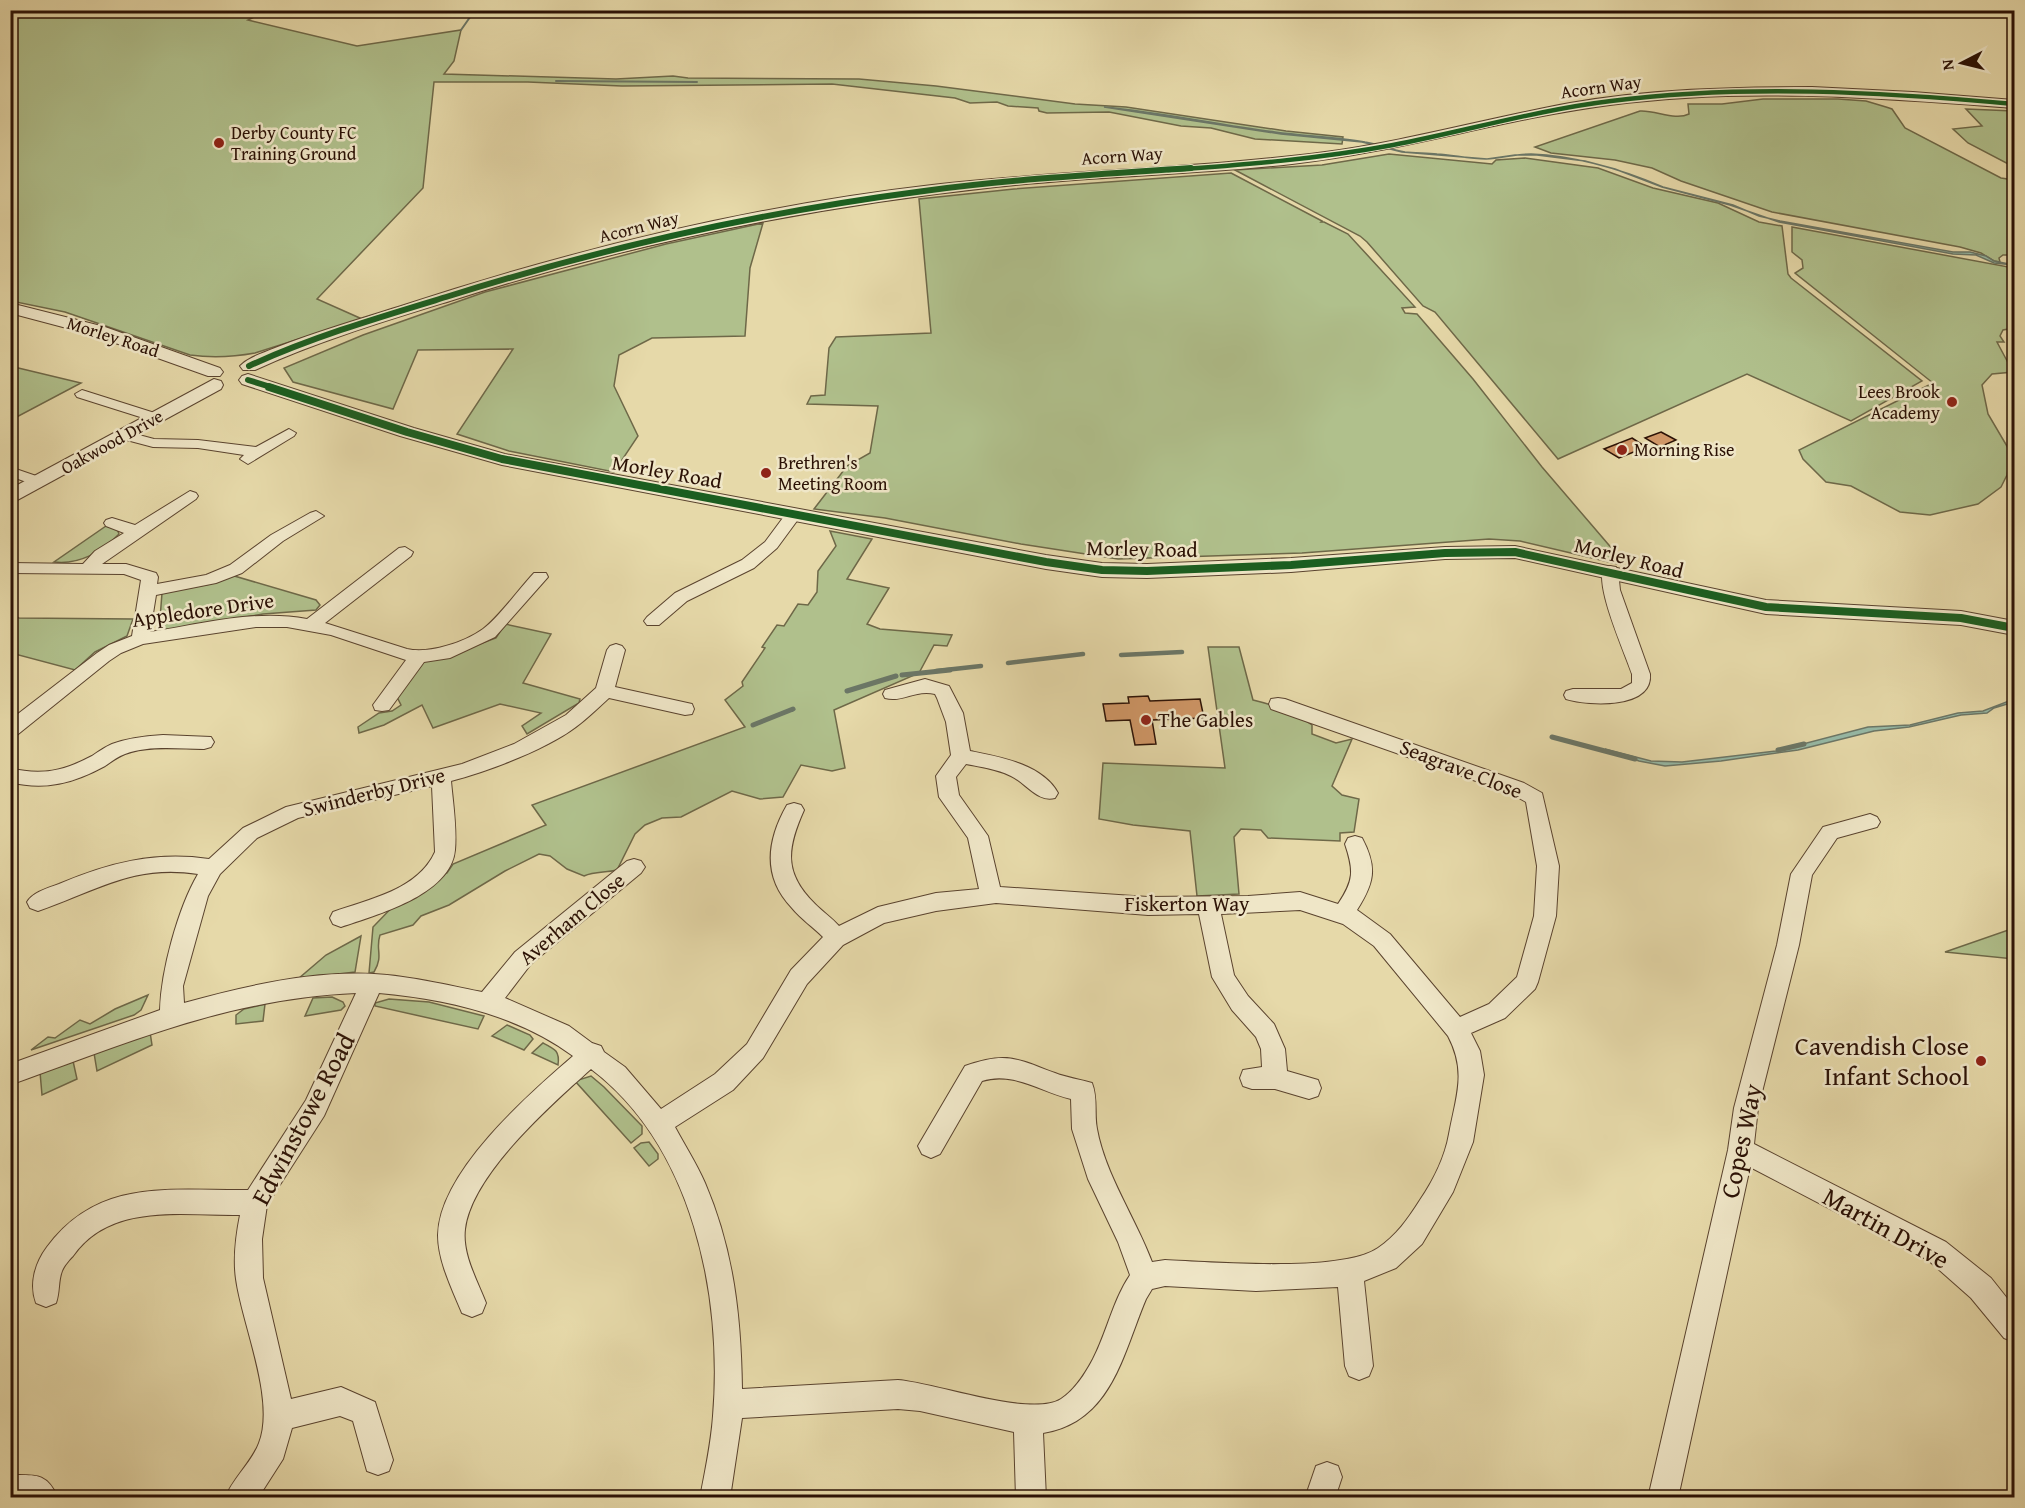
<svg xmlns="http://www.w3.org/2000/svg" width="2025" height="1508" font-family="'Gentium Book Plus',serif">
	<rect width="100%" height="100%" fill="#e6d9a9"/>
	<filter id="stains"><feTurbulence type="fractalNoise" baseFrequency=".00333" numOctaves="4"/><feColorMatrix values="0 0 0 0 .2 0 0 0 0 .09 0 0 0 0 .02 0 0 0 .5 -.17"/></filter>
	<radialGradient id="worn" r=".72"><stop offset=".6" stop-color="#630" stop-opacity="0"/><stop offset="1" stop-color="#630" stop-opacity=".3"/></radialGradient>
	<g fill="#b0c08c" stroke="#6e6848" stroke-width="1.5">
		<path d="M10 11H267L248 20 357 46 461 30 454 61 444 74 616 79 673 76 688 78 859 79 936 86 1075 104 1126 107 1286 131 1343 137 1342 144 1255 139 1211 128 1181 126 1109 112 1047 113 1039 111 1038 108 1008 106 997 102 970 103 955 98 832 84 622 86 528 82H434L423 188 317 299 362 319 255 353C233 357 212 358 190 355L65 312 11 301Z"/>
		<path d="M1763 99H1838L1866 101 1886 107 1892 109 1905 128 2001 178 2014 180V255H2003L1999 258 2000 262 1994 261 1981 253 1960 247 1772 212 1681 181 1652 168 1615 160 1551 153 1535 147 1640 111C1656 110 1675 121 1689 114L1688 104H1722Z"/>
		<path d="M1966 109 2014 111V167L1968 143 1953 129 1982 126Z"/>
		<path d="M1389 154 1492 164 1496 160 1525 158 1598 168 1653 188 1718 203 1759 222 1782 226 1788 274 1791 278 1922 381 1851 421 1747 374 1558 459 1435 312 1423 306 1367 242 1360 236 1235 170 1322 165Z"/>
		<path d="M1231 173 1322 221 1321 222H1324L1348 234 1415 307 1402 308 1405 313 1417 314 1473 379 1542 467 1620 558 1618 564 1520 541 1489 539 1302 553 1118 559 1021 544 885 518 814 509 847 466 870 453 878 406 807 404 811 396 825 395 829 348 836 337 931 333 919 199 1014 189Z"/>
		<path d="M763 223 750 268 745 336 652 338 619 355 614 386 638 436 614 472 509 451 457 434 513 349 418 350 393 409 293 382 284 368 363 335 485 292 666 244Z"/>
		<path d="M1792 227 2014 268V328L2003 330 2000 336 2004 342H1997L2013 372 1992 374 1982 385 1988 414 2011 453 2007 475 2001 487 1978 504 1930 515 1900 512 1851 486 1826 482 1803 459 1799 450 1933 383 1795 273 1803 268 1802 260 1792 252Z"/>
		<path d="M10 366 81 383 11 420Z"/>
		<path d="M106 526 117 529 119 534C102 552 79 565 54 562Z"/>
		<path d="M830 531 872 539 847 579 889 588 867 624 880 629 952 635 947 646 934 645 919 673 834 710 845 768 832 771 801 765 783 797 760 799 732 791 681 817 662 818 645 825 635 834 617 870C605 873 595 871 584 876L567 869 550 856 539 854 505 871 449 905 421 916 413 925 380 935C375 950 384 955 374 972L369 973 373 927 402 897 447 873 453 864 546 825 532 805 745 727 725 700 743 686 742 682 765 648 762 647 777 625 784 626 798 604 808 605 817 592 818 571 836 546Z"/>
		<path d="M231 575 316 600 320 605 316 610 263 614 159 632 162 593 210 584Z"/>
		<path d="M10 614 19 618 133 619 127 636 95 652 75 670 11 653Z"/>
		<path d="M505 624 551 634 523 683 580 699 579 703 527 734 522 726 541 713 500 704 433 728 422 705 384 725 359 733 358 727 379 713 392 711 401 705 397 697 420 661 445 657 496 638Z"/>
		<path d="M1208 647H1239L1253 700C1274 705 1295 712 1312 725V734L1336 743 1352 739 1332 786 1342 795 1359 799 1354 832 1340 833V841L1268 838 1261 830 1241 829 1234 837 1239 894 1197 896 1190 831 1133 825 1099 819 1103 763 1225 768Z"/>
		<path d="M2014 928V959L1945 952Z"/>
		<path d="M361 936 355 972 298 979 326 955Z"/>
		<path d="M148 995 141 1010 134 1015 31 1050 48 1037 55 1038 80 1020 90 1024 115 1009Z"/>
		<path d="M332 997 343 1002 345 1006 341 1010 305 1016 313 998Z"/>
		<path d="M389 999 429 1002 484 1016 478 1029 375 1006V1003Z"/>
		<path d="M265 1004 263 1021 236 1024V1015L244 1009Z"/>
		<path d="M507 1025 530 1035 533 1039 524 1050 492 1036Z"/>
		<path d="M150 1032 152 1045 97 1071 94 1053Z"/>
		<path d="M543 1043C555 1049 560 1051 558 1065L532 1053Z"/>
		<path d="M73 1061 77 1079 42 1095 40 1072Z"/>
		<path d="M591 1076 604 1087 642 1126V1134L631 1143 575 1081Z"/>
		<path d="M649 1142 658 1154V1159L649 1166 634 1148 641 1143Z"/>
	</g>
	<g fill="#96baa7" stroke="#6b7666" stroke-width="1.5">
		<path d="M1104 107C1161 112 1218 125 1275 132 1305 136 1335 137 1365 142 1379 144 1391 150 1405 152 1415 153 1426 153 1437 154 1453 155 1470 159 1486 159 1502 158 1516 154 1531 154 1577 156 1621 169 1663 187L1733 205 1759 216 1780 221 1953 252H1970L1986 256 1994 261 2014 265 1994 263 1976 255 1953 254 1779 222 1730 205 1662 187 1615 169 1585 161 1537 155H1515L1487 159 1402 152 1362 142 1281 134Z"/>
		<path d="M2014 699V702L1994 708 1987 713 1961 715 1909 727 1874 731 1798 750 1721 761 1665 766 1639 761 1605 749 1651 761 1682 762 1776 751 1868 727 1910 725 1958 713 1983 711Z"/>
	</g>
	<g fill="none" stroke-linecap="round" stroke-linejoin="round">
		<g stroke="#6b7666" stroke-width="2">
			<path d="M461 30 475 10"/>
			<path d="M556 81 697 82"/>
		</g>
		<g stroke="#6b7666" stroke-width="4.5">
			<path d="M1121 655 1182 652"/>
			<path d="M1008 663 1083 654"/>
			<path d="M936 671 981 666"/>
		</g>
		<g stroke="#6b7666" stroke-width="5">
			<path d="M902 675 950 670"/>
			<path d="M847 691 896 676"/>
			<path d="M753 725 793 709"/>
			<path d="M1552 737 1635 759"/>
			<path d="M1778 750 1804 744"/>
		</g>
	</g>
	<g fill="#d09767" stroke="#2b1105" stroke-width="1.5">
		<path d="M1661 432 1676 440 1660 447 1645 438Z"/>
		<path d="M1632 438 1646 447 1619 458 1604 449Z"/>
		<path d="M1148 696 1150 701 1200 699 1204 718 1152 720 1156 744 1135 745 1130 720 1106 721 1103 704 1129 703 1128 697Z"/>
	</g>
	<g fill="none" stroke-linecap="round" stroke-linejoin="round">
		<g stroke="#5a432e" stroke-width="2">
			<g id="minor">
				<path d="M82 390 161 415 163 418 156 422 77 397 75 394Z"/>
				<path d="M289 429 296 433 294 436 248 464 240 459 244 455 198 448 153 447 119 438 117 435 124 431 154 439 198 440 256 447Z"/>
				<path d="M10 467 45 479 48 482 40 487 10 476Z"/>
				<path d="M190 491 196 493 198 496 196 499 102 564H126L156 573 158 577 157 584 206 575 230 565 271 535 310 513 316 511 324 516 283 541 242 573 216 583 156 595 150 632C202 624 255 609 307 619L399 548 405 547 413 552 411 556 325 623 407 649C430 654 465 642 483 629 499 617 519 589 534 573H546L548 577 495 637 450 658 424 662 389 710 382 711 375 710 373 705 406 660 331 635 287 627H256L143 644 121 653 109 661 17 735 10 737V720L97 653 109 645 132 636 141 580 124 574 10 573V563L83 564 95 551 124 533 106 526 104 523 106 520 112 518 135 525Z"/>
				<path d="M794 509 802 514 777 548 754 568 687 601 659 625H647L644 621 647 617 675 593 742 560 765 542 788 511Z"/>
				<path d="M1610 566 1616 567 1618 571 1620 590 1650 674C1653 709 1589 706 1566 699L1564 695 1566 691 1573 689H1621L1632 683V674C1625 653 1594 585 1604 567Z"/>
				<path d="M616 644 622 646 625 650 615 687 692 704 694 709 692 714 685 715 609 698C600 706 591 715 581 723 551 748 489 771 451 781 453 803 457 828 455 850 451 895 376 915 341 927L333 924 330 918 333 912C369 899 418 890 435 852L432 786 298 818 257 838 220 874 208 896 183 986 184 1003C245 986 310 971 374 974 410 976 447 985 482 992L515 952 627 861 634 859 641 861 645 867 641 873 531 964 505 998 569 1026 592 1043 601 1046 604 1052 625 1067 661 1109 715 1074 747 1044 791 970 823 937C813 927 801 919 792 908 762 877 767 840 787 805L794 803 801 805 804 810C787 848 783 873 815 904 823 912 832 918 839 926L878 907 936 893 979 889 968 838 939 797 936 776 951 755 946 722 937 698 935 694C916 689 902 703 885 698L883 694 885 690 925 679 949 686 963 713 970 751C1000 757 1042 764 1058 793L1055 798C1038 803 1026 783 1011 776 997 769 981 767 966 764L956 777 959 795 988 836 1000 887 1148 897 1248 896 1300 892 1338 904C1354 880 1354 871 1345 844L1348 838 1355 836 1362 838C1378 868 1374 883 1357 910L1390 934 1460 1017 1489 1004 1517 977 1534 916 1537 866 1526 802 1510 793 1271 709 1269 704 1271 699 1278 698 1285 699 1524 783 1542 793 1559 866 1556 916 1538 982 1535 989 1505 1018 1471 1033 1480 1051 1484 1075 1473 1142 1453 1192 1422 1244 1396 1268 1364 1281 1373 1366 1369 1376 1359 1380 1349 1376 1345 1366 1338 1287 1256 1291 1165 1286 1152 1289 1146 1299C1123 1353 1112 1422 1043 1433L1046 1498H1016L1014 1432 920 1411 898 1409 742 1418 730 1498H700C705 1471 711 1444 713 1416 723 1296 693 1146 591 1069 551 1105 472 1174 465 1229 462 1254 477 1280 486 1303L482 1313 472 1317 462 1313C452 1289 438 1261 438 1235 439 1172 529 1094 573 1056 518 1015 446 999 379 993L324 1116 267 1205 262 1239 263 1278 291 1399 341 1387 375 1402 393 1460 389 1471 378 1475 367 1471 353 1421 340 1416 292 1428 283 1459 258 1498H225C233 1478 252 1462 259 1443 276 1400 242 1324 236 1279 233 1258 236 1235 240 1215 182 1216 111 1202 73 1256 69 1260 64 1266 62 1271 58 1281 60 1292 56 1303L46 1307 36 1303C29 1284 35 1263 47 1247 99 1177 170 1191 248 1190L306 1100 356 993C231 998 126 1043 10 1085V1064L160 1010C161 971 178 908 198 874 132 864 97 891 38 911L30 908 27 902C33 892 48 888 59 884 108 863 155 851 209 859L243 828 286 807 462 764 514 744 566 715 596 688 607 650 610 646ZM996 903 1148 915 1199 914 1212 977 1232 1010 1256 1037 1261 1049 1262 1067 1243 1070 1240 1078 1243 1086 1252 1089H1275L1309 1099 1318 1096 1321 1088 1318 1080 1287 1071 1285 1049 1274 1024 1248 996 1234 975 1221 914 1300 910 1343 924 1374 946 1448 1036C1467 1072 1456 1096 1449 1134 1445 1157 1433 1181 1420 1200 1408 1219 1396 1236 1378 1248 1342 1273 1211 1262 1165 1260L1152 1262C1136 1219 1105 1174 1097 1129 1094 1114 1098 1098 1092 1083 1080 1079 1067 1078 1055 1073 1017 1059 1007 1051 965 1066L918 1146 922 1154 931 1158 940 1154 982 1081C1013 1071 1041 1092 1071 1099L1072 1129 1088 1179 1118 1242 1130 1275C1113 1300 1107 1332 1093 1359 1085 1374 1075 1390 1061 1399 1031 1418 936 1383 898 1380L742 1389C741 1317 734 1251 705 1183 697 1164 685 1146 675 1127L733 1090 763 1058 807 984 843 945 884 923 936 911Z"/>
				<path d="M163 735 211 737 214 742 211 747 204 749C179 749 149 745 125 754 117 757 111 762 105 766 74 783 45 791 10 782V768C41 776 64 771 92 756 98 752 105 747 112 744 128 738 146 736 163 735Z"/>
				<path d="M1870 814 1877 817 1880 822 1877 827 1837 838 1812 875 1799 945 1758 1108 1754 1144 1946 1242 1991 1278 2014 1307V1342L2004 1338 1971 1298 1928 1260 1750 1167 1678 1498H1648L1728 1150 1734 1108 1777 945 1791 874 1823 827Z"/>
				<path d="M1327 1462 1338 1466 1342 1477 1335 1498H1305L1316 1466Z"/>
				<path d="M10 1475C35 1475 47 1472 58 1498H10Z"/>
			</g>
		</g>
		<g stroke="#5a432e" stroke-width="2">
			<g id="tertiary">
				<path d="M1812 87 1913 92 2014 100V108C1879 98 1745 87 1610 105 1503 119 1400 152 1292 164 1194 175 1094 176 996 187 810 207 628 244 450 301 385 321 318 341 255 370H243L240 366C249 357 263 353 275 348 315 332 357 320 398 307 571 250 750 206 932 185 1062 170 1195 169 1325 152 1408 141 1488 118 1570 103 1650 89 1731 87 1812 87Z"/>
				<path d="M10 303 105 327 220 368 223 372 220 376H208L93 335 10 313Z"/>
				<path d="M248 374 414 428 505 454 1046 555 1102 563 1147 564 1291 558 1445 547 1515 546 1766 600 1961 611 2014 621V635L1961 625 1766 614 1515 558 1445 559 1291 572 1147 578 1102 577 1046 569 502 465 400 436 242 384 239 380 242 376Z"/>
				<path d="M214 379 221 381 223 385 221 389 10 504V489Z"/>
			</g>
		</g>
		<use href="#minor" fill="#efe6c7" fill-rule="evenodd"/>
		<use href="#tertiary" fill="#efe6c7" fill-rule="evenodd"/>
		<g stroke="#efe6c7" stroke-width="6">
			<path id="cycleway-far2" d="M1168 170C1243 165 1318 159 1393 145 1466 131 1537 110 1611 101 1745 84 1880 92 2014 104"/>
		</g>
		<g stroke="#efe6c7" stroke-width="8">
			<g id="cycleway-far1">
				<path d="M249 366C312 337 380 317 446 297 602 248 762 212 924 191 1013 179 1102 174 1191 168"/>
				<path d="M248 380 274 388"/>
			</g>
		</g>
		<g stroke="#efe6c7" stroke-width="10">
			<path id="cycleway" d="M269 387 407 432 502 459 1046 562 1102 570 1147 571 1291 565 1445 553 1515 552 1766 607 1961 618 2014 628"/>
		</g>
		<use href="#cycleway-far2" stroke="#1b5e20" stroke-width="4.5"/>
		<use href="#cycleway-far1" stroke="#1b5e20" stroke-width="6"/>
		<use href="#cycleway" stroke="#1b5e20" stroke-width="8"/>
	</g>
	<g fill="#8f2418" stroke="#efe6c7" stroke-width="2">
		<circle cx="219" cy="143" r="6"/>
		<circle cx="1952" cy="402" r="6"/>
		<circle cx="1622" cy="450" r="6"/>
		<circle cx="766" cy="473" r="6"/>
		<circle cx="1146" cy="720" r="6"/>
		<circle cx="1981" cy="1061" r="6"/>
	</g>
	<g text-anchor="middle" stroke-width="5" stroke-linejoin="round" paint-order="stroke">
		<g font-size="18" fill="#2b1105" stroke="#efe6c7">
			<text transform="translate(1601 87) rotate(-8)" y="6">Acorn Way</text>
			<text transform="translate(1122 156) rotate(-4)" y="6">Acorn Way</text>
			<text transform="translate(639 227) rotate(-14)" y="6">Acorn Way</text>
			<text transform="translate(113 337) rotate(18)" y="6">Morley Road</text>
			<text transform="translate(112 442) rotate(-29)" y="6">Oakwood Drive</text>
		</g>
		<g font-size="18" fill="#2b1105" stroke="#efe6c7" text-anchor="start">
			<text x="231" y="139">Derby County FC<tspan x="231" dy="21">Training Ground</tspan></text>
			<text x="1940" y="398" text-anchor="end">Lees Brook<tspan x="1940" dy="21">Academy</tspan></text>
			<text x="1634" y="456">Morning Rise</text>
			<text x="778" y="469">Brethren's<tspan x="778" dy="21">Meeting Room</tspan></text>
		</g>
		<g font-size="21" fill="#2b1105" stroke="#efe6c7">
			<text transform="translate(667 472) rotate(10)" y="7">Morley Road</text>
			<text transform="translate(1142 549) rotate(1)" y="7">Morley Road</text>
			<text transform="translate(1629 558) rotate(14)" y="7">Morley Road</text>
			<text transform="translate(203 610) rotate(-8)" y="7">Appledore Drive</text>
			<text transform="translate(1461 769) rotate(21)" y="7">Seagrave Close</text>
			<text transform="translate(374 792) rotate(-14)" y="7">Swinderby Drive</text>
			<text x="1187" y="911">Fiskerton Way</text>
			<text transform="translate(572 919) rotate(-40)" y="7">Averham Close</text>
		</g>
		<g font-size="21" fill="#2b1105" stroke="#efe6c7" text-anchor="start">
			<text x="1158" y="727">The Gables</text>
		</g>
		<g font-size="26" fill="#2b1105" stroke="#efe6c7" text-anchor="end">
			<text x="1969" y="1055">Cavendish Close<tspan x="1969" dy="30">Infant School</tspan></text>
		</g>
		<g font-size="26" fill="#2b1105" stroke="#efe6c7">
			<text transform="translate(303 1119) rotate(-62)" y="9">Edwinstowe Road</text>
			<text transform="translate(1741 1141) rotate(-78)" y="9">Copes Way</text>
			<text transform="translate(1886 1228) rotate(29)" y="9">Martin Drive</text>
		</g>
	</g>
	<rect width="2025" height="1508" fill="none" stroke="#e6d9a9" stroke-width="36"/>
	<rect x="12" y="12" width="2001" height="1484" fill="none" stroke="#2b1105" stroke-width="3"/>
	<rect x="18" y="18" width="1989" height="1472" fill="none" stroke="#2b1105" stroke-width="1.5"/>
	<g transform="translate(1962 63) rotate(263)" stroke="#efe6c7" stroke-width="4.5" paint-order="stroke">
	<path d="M0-4.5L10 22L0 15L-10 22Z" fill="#2b1105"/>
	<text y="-9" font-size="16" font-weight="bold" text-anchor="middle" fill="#2b1105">N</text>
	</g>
	<rect width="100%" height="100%" filter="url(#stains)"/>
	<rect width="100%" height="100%" fill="url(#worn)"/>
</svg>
